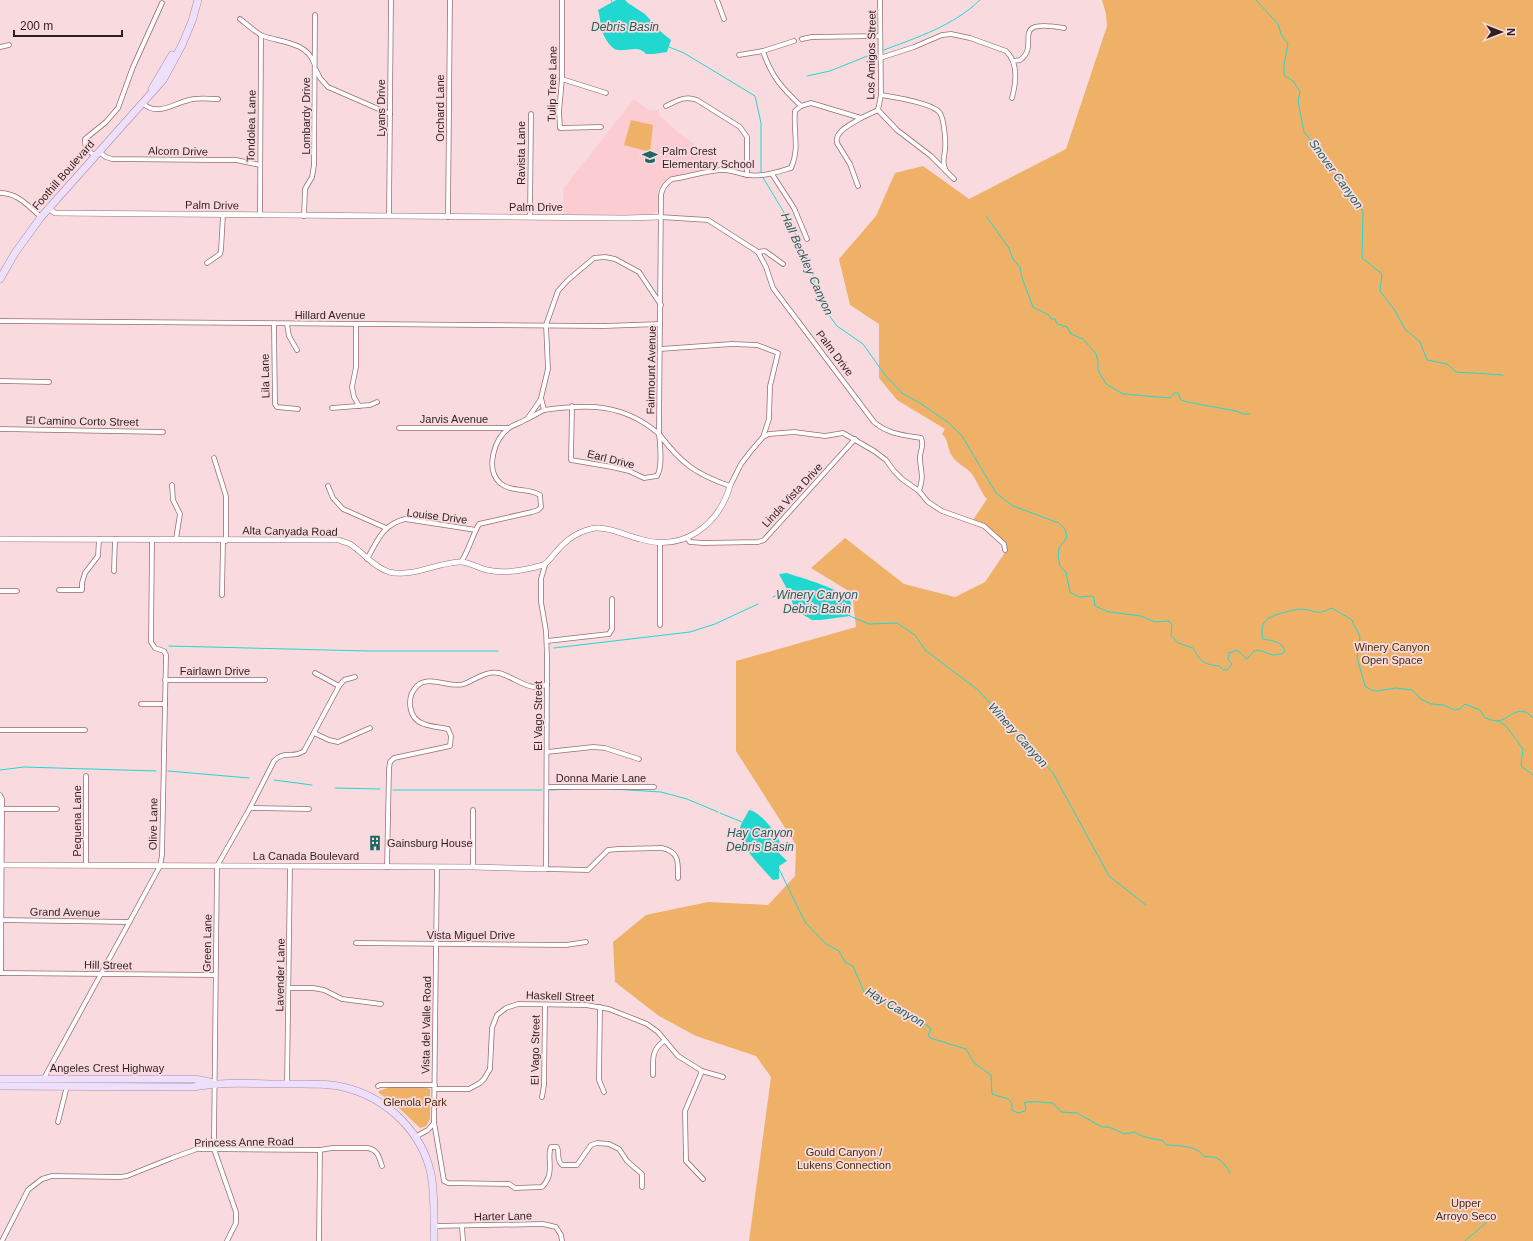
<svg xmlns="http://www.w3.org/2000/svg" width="1533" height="1241" font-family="Arial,sans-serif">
	<rect width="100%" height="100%" fill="#f9dbdf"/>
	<path fill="#fbcdd3" d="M634 99 649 110H659V115L679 133 709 155 713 159 715 165 670 178 664 181 658 190 657 211 651 215 564 214 563 189Z"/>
	<g fill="#eeb167">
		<path d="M1102 0H1533V1241H749L771 1077 756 1056 696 1036 659 1016 615 982 613 942 646 915 708 902 768 905 795 876 796 845 736 751V661L856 627 852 593 811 568 845 538 904 584 955 597 985 582 1006 551 1005 546 979 522 973 520 987 499C980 492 978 481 971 473 965 466 957 464 952 456 947 449 949 440 942 434L945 429 897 400 879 378V324L850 305 839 259 876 216 895 173 923 166 969 199 1066 149 1107 26 1106 14Z"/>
		<path d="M631 120 653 125 650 152 624 145Z"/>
		<path d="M393 1086 423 1087 430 1089V1119L426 1126 420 1128 397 1106 379 1093V1091Z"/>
	</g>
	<g fill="#21d8d0">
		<path d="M616 0H625L628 3 645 14 660 31 671 40 667 52 654 54H646C636 42 619 57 611 46 606 41 602 33 601 26 600 21 600 16 598 10Z"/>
		<path d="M787 573C801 578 843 589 850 601 853 605 851 611 850 616L821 620H812L795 610 789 593 779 574Z"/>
		<path d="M749 810C759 811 778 833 780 843 780 846 779 850 779 853L787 861 779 866V879L773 880C766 873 740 844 739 836 738 827 745 818 749 810Z"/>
	</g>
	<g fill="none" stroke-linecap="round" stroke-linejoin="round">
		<g stroke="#21d8d0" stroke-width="1">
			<path d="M611 0 612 2"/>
			<path d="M1256 0 1278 24 1281 34 1288 44 1284 65V75L1294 82 1300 92 1298 101 1304 132 1331 165 1351 199 1363 211 1362 258 1382 274 1380 291 1394 309 1405 329 1420 342 1427 360 1447 364 1456 372 1503 375"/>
			<path d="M669 47 684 53 755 96 761 123V173"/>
			<path d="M884 50C918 37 953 26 980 0"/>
			<path d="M807 76 830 71 875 53"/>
			<path d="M762 176 791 224 811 268 816 288 825 310 837 326 863 344 885 375 902 393 920 403 949 423 962 436 996 493 1013 506 1059 523 1065 529 1067 537 1059 548 1058 556 1060 566 1066 572 1070 592 1079 597 1092 596 1094 598 1095 606 1109 612 1141 616 1155 622 1169 621 1172 625 1171 635 1178 643 1193 648C1201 662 1203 664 1219 666L1223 670H1227L1232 664 1228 659 1229 653 1237 650 1247 659 1254 651 1258 650 1273 655 1282 654 1285 651C1281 640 1272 641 1263 639 1258 619 1271 616 1286 612 1293 610 1300 608 1308 610 1311 610 1313 612 1316 612 1322 613 1327 610 1332 608L1352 620 1354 625 1358 632 1360 637 1357 657 1365 686 1371 690 1377 691 1396 688 1412 690 1421 699 1431 704 1444 705 1454 710 1460 709 1465 704 1480 710 1485 718C1489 719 1493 721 1498 721 1507 720 1515 708 1525 712 1528 713 1531 716 1533 718"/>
			<path d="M986 216 1009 248 1013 259 1020 267 1022 278 1033 307 1049 315 1051 319H1055L1057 324 1067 327 1071 334 1083 339 1096 354 1098 362V370L1106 384 1123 394 1170 398 1174 393H1178L1181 400 1187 402 1236 411 1243 414H1249"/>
			<path d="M773 597 788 590"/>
			<path d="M850 616 869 624 897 623 915 635 925 650 978 690 1053 773 1109 876 1146 905"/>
			<path d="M169 646 368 651H498"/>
			<path d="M554 648 690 632 715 624 758 604"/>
			<path d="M1499 721 1506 726 1523 749 1521 766 1533 775"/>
			<path d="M0 770 24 767 156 771"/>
			<path d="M168 771 249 778"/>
			<path d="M274 780 312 785"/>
			<path d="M335 788 380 789"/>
			<path d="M612 789 661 792 687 799 718 812"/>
			<path d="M393 790H542"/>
			<path d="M550 790 571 789"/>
			<path d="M720 813 742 822"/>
			<path d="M779 869 805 922 825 943 839 951 845 962 853 966 864 992 878 997 886 1004 901 1009 916 1022 927 1025 931 1029 928 1035 930 1038 966 1049 974 1063 991 1075 992 1094 1008 1099 1012 1103V1110L1018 1113 1025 1111 1026 1107 1024 1103C1030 1100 1045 1103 1053 1103L1061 1112 1077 1113 1102 1127H1109L1125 1134 1134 1132C1140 1136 1155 1140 1162 1140L1166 1145C1181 1146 1195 1145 1205 1157 1218 1155 1224 1162 1230 1173"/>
			<path d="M1465 1241 1487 1222"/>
		</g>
		<g stroke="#986d73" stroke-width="5.5">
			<g id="minor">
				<path d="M562 0V79L559 112 560 128 601 127"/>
				<path d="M717 0 724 19"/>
				<path d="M240 19C244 22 259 35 263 36 280 42 307 42 314 63"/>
				<path d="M802 39 812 37 880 36"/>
				<path d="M0 47 9 45"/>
				<path d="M763 51C771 76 782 88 801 106"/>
				<path d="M739 55 763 51 794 41"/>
				<path d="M880 58 914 47 942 35 951 34 970 38 1006 51C1019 63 1016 83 1012 98"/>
				<path d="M1014 61 1020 60C1042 45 1006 18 1064 28"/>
				<path d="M316 70 320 78 328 87 390 114"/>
				<path d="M562 79 606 93"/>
				<path d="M881 95C894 97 933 103 940 113 944 119 946 142 945 150 944 159 942 162 946 171"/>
				<path d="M142 103C158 117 172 104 189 100 198 97 209 99 218 99"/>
				<path d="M666 106C677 101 685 95 697 100L740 127 747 137V175"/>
				<path d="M878 110 861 118 811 103 801 106 795 111C793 132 800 148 791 168 777 172 763 177 748 175 740 174 732 170 724 170 708 170 688 177 672 179 666 183 662 188 661 195L659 434C681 463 695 474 730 486L741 464 751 451 763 437 769 434 794 432 825 436 843 433 874 451 886 460 894 471 902 479 919 491 928 502 942 511 984 526 1004 544 1005 550"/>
				<path d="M878 110 881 95 880 0"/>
				<path d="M878 110 897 130 931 156 954 179"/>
				<path d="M99 152 106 157 112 159 214 160H236L260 165"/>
				<path d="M95 156C89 151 84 148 85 139L106 122 118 108 133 67 162 3"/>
				<path d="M772 174 794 208 807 239"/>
				<path d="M858 186 850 164 837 143C834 131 852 124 861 118"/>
				<path d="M0 193C18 193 28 206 41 217"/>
				<path d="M260 215 261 36"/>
				<path d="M304 216 305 189 312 177 314 165 315 15"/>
				<path d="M389 216 391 0"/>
				<path d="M448 217 450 0"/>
				<path d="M530 217 531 114"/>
				<path d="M660 217 708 220 758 252 766 267 773 288 874 422C888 434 903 435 921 438 925 446 919 452 920 459 921 474 924 475 919 491"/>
				<path d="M758 252 765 251 783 264"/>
				<path d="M207 263 220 254 221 250 223 215"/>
				<path d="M0 321 604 326 660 324"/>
				<path d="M274 324 275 404 277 407 298 409"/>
				<path d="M287 324 289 336 297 350"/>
				<path d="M356 324V367L352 387 354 397 359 406"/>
				<path d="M660 349 732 344 757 345 778 353 770 386 769 419 763 437"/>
				<path d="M0 381 49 382"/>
				<path d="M332 408 370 405 377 402"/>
				<path d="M544 410C588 404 623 403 659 434 660 445 663 466 657 476L644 478 629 471 612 467 571 460 572 406"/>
				<path d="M528 418 541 399"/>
				<path d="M399 428H508"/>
				<path d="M0 429 163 432"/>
				<path d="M214 458 226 496V541"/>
				<path d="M172 485 173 500 180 514 176 539"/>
				<path d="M328 486 333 498 343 509 386 528"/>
				<path d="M687 538 690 542 703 543 758 542 764 540 855 439"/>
				<path d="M367 559C378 540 382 525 405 519L476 530"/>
				<path d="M461 562C469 550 472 536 479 524L532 512 538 510 541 507 540 495C528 487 512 493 500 483 485 469 494 439 509 428 513 425 520 423 525 420 532 417 538 413 544 410L541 398 548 369 546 325 558 291 568 280 594 258 605 257 615 259 639 272 661 305"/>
				<path d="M545 565 541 579V602L546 631 547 657 546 869 588 870 608 850 618 849 662 848C680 852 678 863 678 878"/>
				<path d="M114 571 115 539"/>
				<path d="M59 590H82V583L85 573 98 556 99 539"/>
				<path d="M0 591H17"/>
				<path d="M222 595 223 541"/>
				<path d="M660 625V543"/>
				<path d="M547 641 609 634 612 629V599"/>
				<path d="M315 673 339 686"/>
				<path d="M165 680H265"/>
				<path d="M141 704H165"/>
				<path d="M0 730H85"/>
				<path d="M314 733 329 740 338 742 370 728"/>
				<path d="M547 752 593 747 605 748 639 759"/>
				<path d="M547 787H654"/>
				<path d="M0 795 2 799V809L1 973"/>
				<path d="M250 808 309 809"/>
				<path d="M2 809H57"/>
				<path d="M473 810V867"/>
				<path d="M86 865V776"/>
				<path d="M387 867 389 769 390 762 394 758 450 746 451 736 448 729C440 727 431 727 424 724 408 719 406 697 417 686 429 674 451 689 464 684 474 680 487 670 499 673 515 677 531 694 547 684"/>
				<path d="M437 867 434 1122 444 1181 448 1183 509 1184 515 1188 542 1187C556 1173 546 1158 551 1147H557C560 1153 556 1160 562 1165H577L591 1145 597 1143 609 1144 619 1149 627 1161 642 1174V1187"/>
				<path d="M1 920 129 922"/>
				<path d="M356 943 566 945 586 942"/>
				<path d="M0 973 215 975"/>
				<path d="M289 988H313L324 990 342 999 381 1004"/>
				<path d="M600 1007 599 1080 604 1092"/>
				<path d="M702 1071 685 1111 686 1161 703 1179"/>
				<path d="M653 1075C653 1061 651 1050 664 1041"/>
				<path d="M43 1080 160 866 162 855 166 655 164 651 155 648 151 642 152 540"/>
				<path d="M287 1084 290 866"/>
				<path d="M378 1086 380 1085H435"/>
				<path d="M435 1089H469L480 1083 484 1079 490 1069 492 1028 497 1015 506 1008 518 1004 586 1005 609 1009 647 1024 658 1032 678 1056 702 1071 723 1077"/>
				<path d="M542 1097 544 1085 545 1005"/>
				<path d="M58 1122 67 1086"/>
				<path d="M415 1137 428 1130 434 1123"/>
				<path d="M434 1226 543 1224 556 1227 561 1235 562 1241"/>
				<path d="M462 1226 463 1241"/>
				<path d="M2 1241 28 1190 42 1179 52 1176 120 1177 127 1176 172 1158 197 1149 320 1150 332 1148H368C378 1150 379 1157 382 1166"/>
				<path d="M227 1241 236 1223V1212L214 1149V1140L217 866 250 808 274 761C284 750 293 759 304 751L339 686 344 680 355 677"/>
				<path d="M319 1241 320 1150"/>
			</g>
		</g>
		<g stroke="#986d73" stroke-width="6">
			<g id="tertiary">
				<path d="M48 208 55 213 625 218 660 217"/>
				<path d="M0 539 339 540C342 542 347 542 350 544 364 553 372 566 389 572 412 578 438 562 461 562 469 562 478 568 487 570 504 574 526 570 543 565 548 563 552 556 556 552 566 540 580 530 596 528 611 527 626 536 640 539 683 552 718 526 730 486"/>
				<path d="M0 865 473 867 546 869"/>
			</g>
		</g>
		<g stroke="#a38dab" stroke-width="8">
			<g id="primary">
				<path d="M152 89 172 55"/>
				<path d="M0 279 15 253 41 217 163 80 182 45 192 21 198 0"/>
				<path d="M0 1079H195L210 1082"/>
				<path d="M0 1086 193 1087C224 1081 255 1084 286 1084 307 1084 327 1083 347 1088 388 1099 422 1132 431 1174 435 1196 434 1219 434 1241"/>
			</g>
		</g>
		<use href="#minor" stroke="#fff" stroke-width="4"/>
		<use href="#tertiary" stroke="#fff" stroke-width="5"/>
		<use href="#primary" stroke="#eedffa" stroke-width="7"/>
	</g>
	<defs>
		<g id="school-bare" transform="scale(1.2)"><path d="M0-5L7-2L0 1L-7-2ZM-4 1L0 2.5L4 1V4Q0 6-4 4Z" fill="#1c6864" stroke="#f9dbdf" stroke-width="2.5" paint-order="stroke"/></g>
		<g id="building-bare" transform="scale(1.2)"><path d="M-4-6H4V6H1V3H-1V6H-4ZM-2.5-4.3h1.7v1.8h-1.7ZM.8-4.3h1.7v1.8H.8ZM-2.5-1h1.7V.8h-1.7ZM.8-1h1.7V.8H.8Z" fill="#1c6864" stroke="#f9dbdf" stroke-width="2.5" paint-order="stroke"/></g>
	</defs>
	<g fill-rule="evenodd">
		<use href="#school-bare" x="650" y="157"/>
		<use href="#building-bare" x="375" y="843"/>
	</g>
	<g text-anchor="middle" stroke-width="3.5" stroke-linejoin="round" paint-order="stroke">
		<g font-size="11" fill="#2f1e20" stroke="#f9dbdf">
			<text transform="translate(871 55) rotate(-89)" y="4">Los Amigos Street</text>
			<text transform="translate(552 84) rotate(-89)" y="4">Tulip Tree Lane</text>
			<text transform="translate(381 108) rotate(-90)" y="4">Lyans Drive</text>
			<text transform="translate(440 108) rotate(-90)" y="4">Orchard Lane</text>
			<text transform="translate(306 116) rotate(-90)" y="4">Lombardy Drive</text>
			<text transform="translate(251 126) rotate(-89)" y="4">Tondolea Lane</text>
			<text transform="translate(178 151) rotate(1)" y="4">Alcorn Drive</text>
			<text transform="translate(521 153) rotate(-90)" y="4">Ravista Lane</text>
			<text transform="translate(63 175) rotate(-49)" y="4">Foothill Boulevard</text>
			<text transform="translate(212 205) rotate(1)" y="4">Palm Drive</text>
			<text x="536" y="211">Palm Drive</text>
			<text x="330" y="319">Hillard Avenue</text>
			<text transform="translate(835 353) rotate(53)" y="4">Palm Drive</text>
			<text transform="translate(651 370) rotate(-89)" y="4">Fairmount Avenue</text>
			<text transform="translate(265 376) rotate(-91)" y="4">Lila Lane</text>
			<text x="454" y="423">Jarvis Avenue</text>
			<text transform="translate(82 421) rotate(1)" y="4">El Camino Corto Street</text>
			<text transform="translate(611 459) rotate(14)" y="4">Earl Drive</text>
			<text transform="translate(792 495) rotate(-47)" y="4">Linda Vista Drive</text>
			<text transform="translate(437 516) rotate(7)" y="4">Louise Drive</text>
			<text transform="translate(290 531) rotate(1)" y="4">Alta Canyada Road</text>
			<text x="215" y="675">Fairlawn Drive</text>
			<text transform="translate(538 716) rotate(-90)" y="4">El Vago Street</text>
			<text x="601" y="782">Donna Marie Lane</text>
			<text transform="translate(77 821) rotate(-90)" y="4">Pequena Lane</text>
			<text transform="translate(153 824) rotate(-89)" y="4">Olive Lane</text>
			<text x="306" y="860">La Canada Boulevard</text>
			<text transform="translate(65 912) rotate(1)" y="4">Grand Avenue</text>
			<text x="471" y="939">Vista Miguel Drive</text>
			<text transform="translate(207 943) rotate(-89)" y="4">Green Lane</text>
			<text transform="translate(108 965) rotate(1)" y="4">Hill Street</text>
			<text transform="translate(280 975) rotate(-89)" y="4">Lavender Lane</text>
			<text transform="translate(560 996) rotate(2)" y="4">Haskell Street</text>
			<text transform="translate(426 1025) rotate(-89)" y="4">Vista del Valle Road</text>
			<text transform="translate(535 1050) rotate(-89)" y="4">El Vago Street</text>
			<text x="107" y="1072">Angeles Crest Highway</text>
			<text transform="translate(244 1142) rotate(-1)" y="4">Princess Anne Road</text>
			<text transform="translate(503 1216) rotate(-1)" y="4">Harter Lane</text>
		</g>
		<g font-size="11" fill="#2f1e20" stroke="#f9dbdf" text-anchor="start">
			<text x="662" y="155">Palm Crest<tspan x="662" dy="13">Elementary School</tspan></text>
			<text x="387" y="847">Gainsburg House</text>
		</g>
		<g font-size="11" fill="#482c04" stroke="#f9dbdf">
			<text x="1392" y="651">Winery Canyon<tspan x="1392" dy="13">Open Space</tspan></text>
			<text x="415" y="1106">Glenola Park</text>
			<text x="844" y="1156">Gould Canyon /<tspan x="844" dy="13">Lukens Connection</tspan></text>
			<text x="1466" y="1207">Upper<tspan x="1466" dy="13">Arroyo Seco</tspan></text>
		</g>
		<g font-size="12" font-style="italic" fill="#20615e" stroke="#f9dbdf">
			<text x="625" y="31">Debris Basin</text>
			<text transform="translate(1336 174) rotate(54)" y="4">Snover Canyon</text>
			<text transform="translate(807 264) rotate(66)" y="4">Hall Beckley Canyon</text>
			<text x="817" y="599">Winery Canyon<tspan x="817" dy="14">Debris Basin</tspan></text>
			<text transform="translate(1018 735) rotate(48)" y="4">Winery Canyon</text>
			<text x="760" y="837">Hay Canyon<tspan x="760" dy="14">Debris Basin</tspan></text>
			<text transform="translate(895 1007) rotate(30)" y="4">Hay Canyon</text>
		</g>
	</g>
	<g transform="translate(1501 32) rotate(90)" stroke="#f9dbdf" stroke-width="3" paint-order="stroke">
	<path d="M0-3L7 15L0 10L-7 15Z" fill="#2f1e20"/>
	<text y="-6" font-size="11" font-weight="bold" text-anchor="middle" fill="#2f1e20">N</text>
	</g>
	<path d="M14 30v6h108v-6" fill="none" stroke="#2f1e20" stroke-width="2"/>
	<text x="20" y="30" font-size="12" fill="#2f1e20" stroke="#f9dbdf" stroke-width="3" paint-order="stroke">200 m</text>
</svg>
